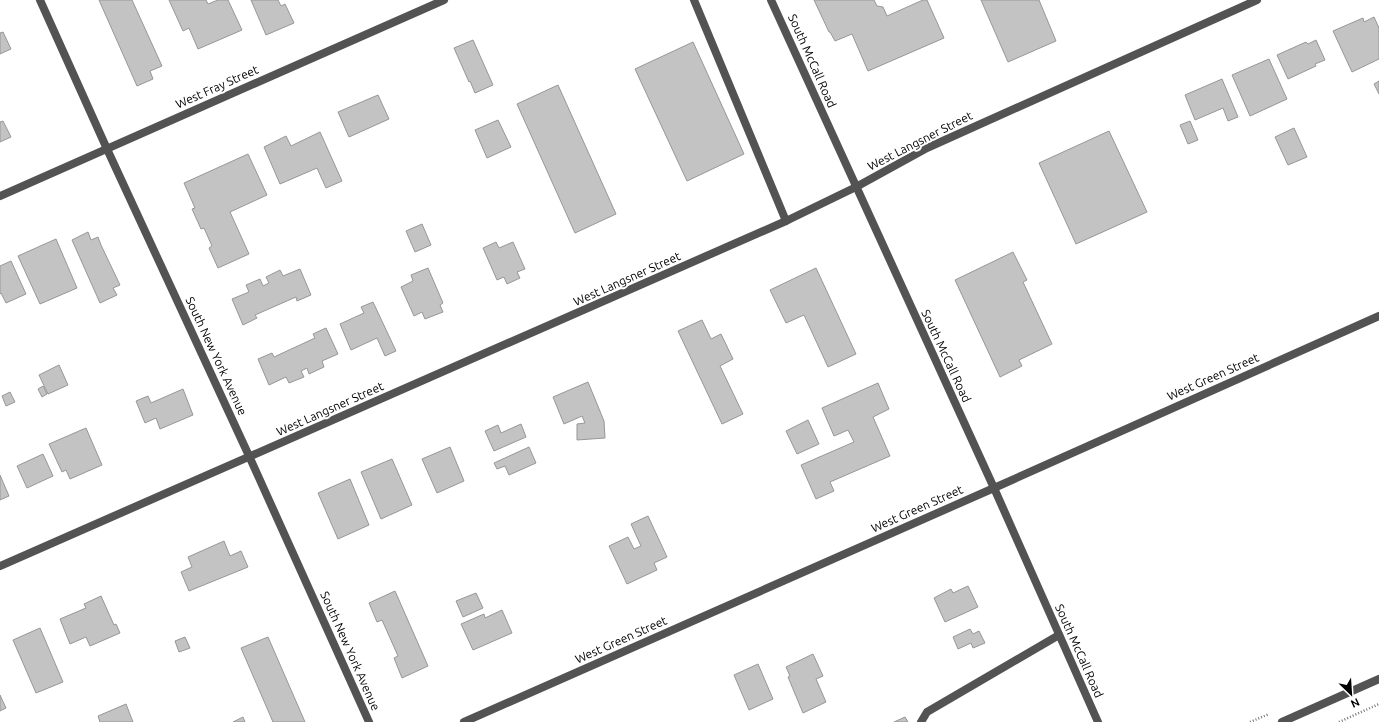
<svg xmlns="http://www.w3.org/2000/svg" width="1379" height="722" font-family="Ubuntu,sans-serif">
	<rect width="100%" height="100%" fill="#fff"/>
	<g fill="#c3c3c3" stroke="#979797">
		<path d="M99 0H132L162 66 150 71 153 79 137 86Z"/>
		<path d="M169 0H206L208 4 218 0H228L242 30 198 49 189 28 183 31Z"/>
		<path d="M251 0H278L281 6 285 4 294 23 266 35Z"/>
		<path d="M814 0H874L877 6 883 7 887 16 923 0H927L944 38 868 71 852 34 835 41 830 32H829Z"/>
		<path d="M981 0H1039L1056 41 1008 62Z"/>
		<path d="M1374 17 1379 28V59L1352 72 1333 31 1363 18 1364 22Z"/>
		<path d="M3 32 11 49 0 54V33Z"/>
		<path d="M473 40 493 85 475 93 470 81 469 82 454 48Z"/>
		<path d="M1316 40 1325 60 1315 64 1316 66 1288 79 1277 55 1306 42 1308 44Z"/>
		<path d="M693 42 744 154 687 181 635 69Z"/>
		<path d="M1269 59 1287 99 1250 116 1232 75Z"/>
		<path d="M1222 79 1238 117 1228 121 1223 108 1195 120 1185 95Z"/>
		<path d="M1379 81V94L1374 84Z"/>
		<path d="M558 85 616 214 575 233 517 104Z"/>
		<path d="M378 95 389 119 349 137 338 112Z"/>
		<path d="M498 120 511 147 487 158 475 130Z"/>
		<path d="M3 121 11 137 0 142V122Z"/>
		<path d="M1190 121 1198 140 1188 144 1180 125Z"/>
		<path d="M1294 128 1307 157 1288 165 1275 137Z"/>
		<path d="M1109 131 1147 212 1076 244 1039 163Z"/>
		<path d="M320 132 342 181 326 188 317 168 280 184 264 147 286 136 291 146Z"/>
		<path d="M248 154 267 195 230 212 249 254 218 268 209 248 212 246 204 228 201 229 192 209 195 208 184 183Z"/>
		<path d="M422 224 431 245 415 252 406 231Z"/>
		<path d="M88 232 91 240 98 237 101 245 120 285 113 288 117 295 100 303 72 240Z"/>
		<path d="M56 239 77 288 40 304 18 256Z"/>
		<path d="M496 242 499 248 513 242 525 269 517 272 520 278 507 284 504 277 497 280 483 248Z"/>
		<path d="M1013 252 1027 280 1023 282 1052 344 1019 360 1022 366 1000 377 955 280Z"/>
		<path d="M11 261 26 294 6 303 1 293 0 294V266Z"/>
		<path d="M428 268 443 303 440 305 443 312 425 319 422 312 414 316 401 287 413 281 411 275Z"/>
		<path d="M816 268 856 354 828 367 804 315 786 323 770 290Z"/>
		<path d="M300 269 311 295 297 301 296 297 255 315 257 318 243 325 232 299 249 292 246 285 260 279 263 286 269 283 266 277 280 270 283 276Z"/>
		<path d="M373 302 396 351 385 356 377 338 351 350 340 324 364 313 361 307Z"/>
		<path d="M702 320 711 339 721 334 733 359 720 366 743 414 722 424 678 331Z"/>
		<path d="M326 328 338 354 322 361 324 367 309 374 307 368 301 371 304 377 289 383 286 377 269 385 258 359 272 353 274 357 315 338 313 334Z"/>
		<path d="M59 365 68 385 48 394 39 375Z"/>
		<path d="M588 382 604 421 605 438 577 440V424L585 423 582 416 564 424 553 397Z"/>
		<path d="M878 383 889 409 873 417 890 456 830 482 834 491 816 499 801 465 854 442 848 430 834 436 822 408Z"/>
		<path d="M43 386 47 394 42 397 38 389Z"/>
		<path d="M183 389 193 415 160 429 156 418 145 423 136 401 148 396 151 403Z"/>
		<path d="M10 392 15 402 6 406 2 396Z"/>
		<path d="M808 420 819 444 797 454 786 431Z"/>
		<path d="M521 424 526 437 494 451 485 431 498 425 501 433Z"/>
		<path d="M86 428 102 465 70 479 66 470 62 472 49 444Z"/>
		<path d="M450 447 464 481 437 493 422 459Z"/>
		<path d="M529 447 536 463 509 475 505 466 497 469 494 463Z"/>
		<path d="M43 454 53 476 27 488 17 466Z"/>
		<path d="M392 459 412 505 381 519 361 472Z"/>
		<path d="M0 475 9 496 0 500Z"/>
		<path d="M350 479 369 525 338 539 318 493Z"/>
		<path d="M648 516 667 557 654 563 657 570 627 584 609 546 628 537 634 549 641 546 631 524Z"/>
		<path d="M224 541 230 556 241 551 248 567 189 591 181 572 192 567 188 557Z"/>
		<path d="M968 586 978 607 945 622 934 598 951 589 953 593Z"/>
		<path d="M395 591 428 666 402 678 394 658 398 656 382 620 377 622 369 603Z"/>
		<path d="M476 593 483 608 463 617 456 601Z"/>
		<path d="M101 596 114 625 116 624 120 633 90 646 86 637 70 644 60 619 86 608 84 604Z"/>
		<path d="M502 610 512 633 473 650 461 624 484 614 485 618Z"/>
		<path d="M40 628 63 682 36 693 13 640Z"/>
		<path d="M970 629 973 634 979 631 985 643 973 648 971 643 958 649 953 637Z"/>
		<path d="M185 637 190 648 179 652 175 641Z"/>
		<path d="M268 637 305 722H273L241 648Z"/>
		<path d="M813 654 823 676 816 679 826 702 803 713 788 677 790 676 786 667Z"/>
		<path d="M758 664 773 699 749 710 734 675Z"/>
		<path d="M0 695 6 708 0 711Z"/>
		<path d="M126 704 133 722H100L98 716Z"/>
		<path d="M243 717 245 722H233Z"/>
		<path d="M905 717 908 722H894Z"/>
	</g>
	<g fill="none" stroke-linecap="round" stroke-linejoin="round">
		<g stroke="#757575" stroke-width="2.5" stroke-dasharray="1 2" stroke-linecap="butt">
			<path d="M1250 722 1269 714"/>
			<path d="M1339 722 1379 704"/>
		</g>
		<g stroke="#535353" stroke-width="8">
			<path d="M694 0 786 221"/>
			<path d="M921 722 927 712 1059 635"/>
		</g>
		<g stroke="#535353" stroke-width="8">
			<path d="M40 0 107 149 250 458 369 722"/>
			<path d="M0 196 444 0"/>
			<path d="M0 566 786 221 856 187 927 148 1257 0"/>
			<path d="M464 722 994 488 1379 316"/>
		</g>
		<g stroke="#535353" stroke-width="8">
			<path d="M771 0 994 488 1098 722"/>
			<path d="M1282 722 1379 679"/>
		</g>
	</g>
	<g text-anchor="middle" stroke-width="4" stroke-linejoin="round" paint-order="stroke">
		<g font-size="12" fill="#000" stroke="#fff">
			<text transform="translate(812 61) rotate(66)" y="4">South McCall Road</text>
			<text transform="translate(217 87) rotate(-24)" y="4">West Fray Street</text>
			<text transform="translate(920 141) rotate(-27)" y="4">West Langsner Street</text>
			<text transform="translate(627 279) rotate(-24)" y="4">West Langsner Street</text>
			<text transform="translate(216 356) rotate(65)" y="4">South New York Avenue</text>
			<text transform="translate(946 356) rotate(65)" y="4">South McCall Road</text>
			<text transform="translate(1213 377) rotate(-24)" y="4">West Green Street</text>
			<text transform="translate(330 409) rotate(-24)" y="4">West Langsner Street</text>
			<text transform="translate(917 509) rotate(-24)" y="4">West Green Street</text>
			<text transform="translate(621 640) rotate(-24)" y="4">West Green Street</text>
			<text transform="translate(350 651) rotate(66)" y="4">South New York Avenue</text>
			<text transform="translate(1079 651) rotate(66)" y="4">South McCall Road</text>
		</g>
	</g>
	<g transform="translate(1351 694) rotate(155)" stroke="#ffffff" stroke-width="3" paint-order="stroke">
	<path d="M0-3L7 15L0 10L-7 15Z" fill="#000000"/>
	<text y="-6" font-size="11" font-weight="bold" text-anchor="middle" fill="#000000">N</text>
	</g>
</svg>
